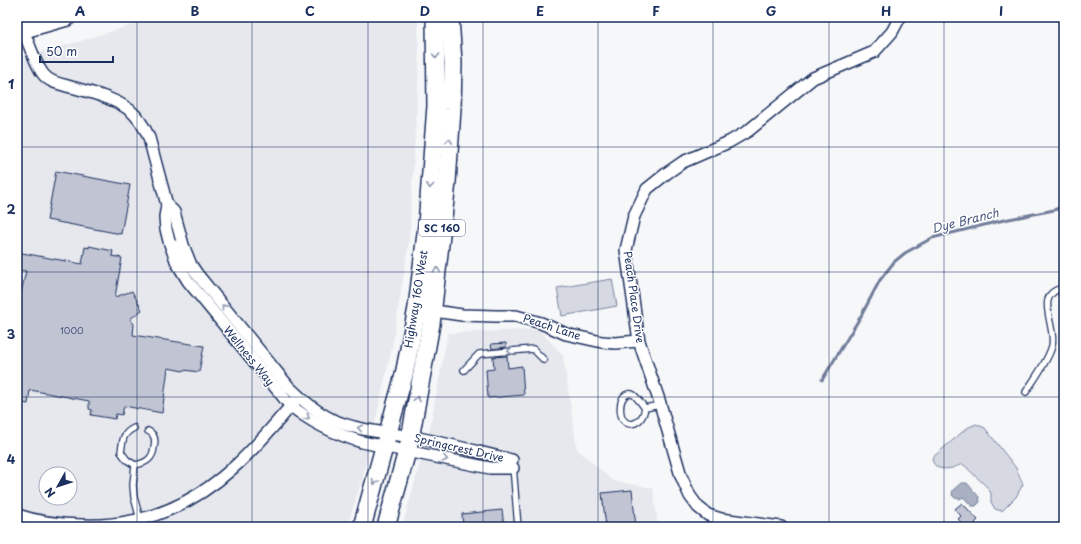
<svg xmlns="http://www.w3.org/2000/svg" width="1081" height="544" font-family="'Playpen Sans',sans-serif">
	<rect width="100%" height="100%" fill="#f6f7f9"/>
	<filter id="ink" filterUnits="userSpaceOnUse"><feTurbulence type="fractalNoise" baseFrequency=".025" numOctaves="2"/><feDisplacementMap in="SourceGraphic" scale="8" xChannelSelector="R" yChannelSelector="G"/><feConvolveMatrix kernelMatrix="1 2 1 2 8 2 1 2 1" color-interpolation-filters="sRGB"/></filter>
	<g filter="url(#ink)">
		<g fill="#e6e8ee" fill-rule="evenodd">
			<path d="M158 17H418L419 65 409 242 392 347 363 476 347 527H211L183 522 176 527H17V58L77 42ZM46 474H70V498H46Z"/>
			<path d="M527 330H539L563 355 577 449 613 481 653 488 658 527H402L429 432 448 333Z"/>
		</g>
		<g fill="#d6d9e2" stroke="#7884a0">
			<path d="M612 279 617 306 562 316 557 288Z"/>
			<path d="M976 424 985 428 1016 468 1023 484 1016 497 1002 511 995 509 991 502V494L989 489 964 465C959 464 957 467 952 468 943 470 933 469 932 458L967 428Z"/>
		</g>
		<path fill="#a9b0c1" stroke="#707c99" d="M961 483H967L979 497 980 502 976 506H972L963 497 960 499 955 498 952 495 953 490Z"/>
		<g fill="none" stroke-linecap="round" stroke-linejoin="round">
			<path stroke="#707c99" stroke-width="3" d="M822 380 861 316 880 280 894 262 905 253 932 238 1004 220 1054 210 1064 206"/>
		</g>
		<g fill="#c0c4d3" stroke="#1b2f5e">
			<path d="M56 171 130 185 121 234 47 220Z"/>
			<path d="M89 246 113 251 112 256 122 258 115 297 132 291 142 310 130 319 134 324 133 335 204 346 199 372 184 370 183 371 168 368 162 413 124 406 122 415 116 414 115 419 91 415 92 410 89 409V401L30 390 28 404 17 402V306H18L26 271 17 270V252L82 264 85 247 89 248Z"/>
			<path d="M506 343V347L492 349 491 344Z"/>
			<path d="M507 356 508 368 522 366 524 395 488 398 486 370 494 369 493 357Z"/>
			<path d="M632 490 636 527H606L602 493Z"/>
			<path d="M962 503 978 520 975 523 979 527H966L958 519 961 516 955 509Z"/>
			<path d="M502 510 504 527H463L462 514Z"/>
		</g>
		<g fill="none" stroke-linecap="round" stroke-linejoin="round">
			<g stroke="#1b2f5e" stroke-width="8">
				<g id="lane">
					<path d="M174 243 176 244 185 264 188 268"/>
					<path d="M464 370 479 354 533 349 544 360"/>
					<path d="M1026 392C1035 378 1048 361 1052 346 1057 326 1032 293 1064 288"/>
					<path d="M645 408C644 414 642 420 635 423 616 430 616 390 632 394 637 396 641 404 645 408L660 405"/>
					<path d="M134 428C122 434 123 440 121 452L127 460 135 465"/>
					<path d="M513 466 518 527"/>
					<path d="M140 519 134 497 133 485 135 465C146 463 153 459 154 447 155 443 155 438 153 435 152 433 150 432 148 431"/>
				</g>
			</g>
			<g stroke="#1b2f5e" stroke-width="14">
				<g id="street">
					<path d="M23 30C29 43 35 64 43 74 50 83 61 84 71 87 90 92 122 100 135 115 141 122 146 130 149 138L167 205 165 217 166 229 169 241 177 263 188 281 289 404C311 423 335 434 362 442L490 468H513"/>
					<path d="M167 205 174 212 183 245 191 265 197 274 288 386C301 399 314 411 331 419 359 432 393 433 423 439 453 445 482 453 512 460"/>
					<path d="M427 310 462 315 496 316H516L541 323 566 334 602 342 615 343 639 341"/>
					<path d="M17 515C38 522 61 525 83 525 140 527 191 506 233 468 256 448 275 424 295 401"/>
					<path d="M781 527 721 519 708 515 698 507 690 496 681 476 659 400 639 341 626 250 634 216 647 189 667 173 683 162 729 142 748 131 813 78 874 52 892 32 900 17"/>
				</g>
			</g>
			<g stroke="#1b2f5e" stroke-width="20">
				<g id="primary">
					<path d="M17 31 67 17"/>
					<path d="M362 527 404 375 417 308 427 225 436 106 435 17"/>
					<path d="M386 527 409 444 431 324 447 182 452 109 453 63 450 17"/>
				</g>
			</g>
			<use href="#lane" stroke="#fff" stroke-width="5.5"/>
			<use href="#street" stroke="#fff" stroke-width="11"/>
			<use href="#primary" stroke="#fff" stroke-width="17"/>
		</g>
		<defs><path id="oneway-chevron" d="M-2-3.5L2.5 0L-2 3.5" fill="none" stroke-width="1.6" stroke-linecap="round" stroke-linejoin="round"/></defs>
		<g stroke="#8d97ae">
			<use href="#oneway-chevron" transform="translate(436 56) rotate(89)"/>
			<use href="#oneway-chevron" transform="translate(449 141) rotate(-86)"/>
			<use href="#oneway-chevron" transform="translate(430 186) rotate(95)"/>
			<use href="#oneway-chevron" transform="translate(437 270) rotate(-84)"/>
			<use href="#oneway-chevron" transform="translate(224 307) rotate(-129)"/>
			<use href="#oneway-chevron" transform="translate(510 351) rotate(175)"/>
			<use href="#oneway-chevron" transform="translate(417 399) rotate(-80)"/>
			<use href="#oneway-chevron" transform="translate(307 417) rotate(33)"/>
			<use href="#oneway-chevron" transform="translate(360 428) rotate(-167)"/>
			<use href="#oneway-chevron" transform="translate(445 459) rotate(12)"/>
			<use href="#oneway-chevron" transform="translate(375 482) rotate(106)"/>
		</g>
	</g>
	<path fill="none" stroke="#1b2f5e" stroke-width="1" stroke-opacity="0.55" d="M137 17V527M252 17V527M368 17V527M483 17V527M598 17V527M713 17V527M829 17V527M944 17V527M17 147H1064M17 272H1064M17 397H1064"/>
	<g text-anchor="middle" stroke-width="3" stroke-linejoin="round" paint-order="stroke">
		<g font-size="9" fill="#44547b">
			<text x="72" y="334">1000</text>
		</g>
		<rect fill="#fff" stroke="#5f6d8e" stroke-width="1" x="419" y="220" width="46" height="16" rx="3"/>
		<g font-size="10" font-weight="bold" fill="#1b2f5e">
			<text x="442" y="232">SC 160</text>
		</g>
		<g font-size="11" fill="#1b2f5e" stroke="#fff">
			<text transform="translate(634 297) rotate(82)" y="4">Peach Place Drive</text>
			<text transform="translate(416 299) rotate(-81)" y="4">Highway 160 West</text>
			<text transform="translate(552 327) rotate(18)" y="4">Peach Lane</text>
			<text transform="translate(249 356) rotate(51)" y="4">Wellness Way</text>
			<text transform="translate(459 448) rotate(13)" y="4">Springcrest Drive</text>
		</g>
		<g font-size="12" font-style="italic" fill="#4d5c81" stroke="#fff">
			<text transform="translate(965 221) rotate(-14)" y="4">Dye Branch</text>
		</g>
	</g>
	<rect width="1081" height="544" fill="none" stroke="#fff" stroke-width="44"/>
	<g transform="translate(58 486) rotate(231)"><circle r="19" fill="#ffffff" stroke="#a4acbf"/>
	<path d="M0-3L7 15L0 10L-7 15Z" fill="#1b2f5e"/>
	<text y="-6" font-size="11" font-weight="bold" text-anchor="middle" fill="#1b2f5e">N</text>
	</g>
	<path d="M40 56v6h73v-6" fill="none" stroke="#1b2f5e" stroke-width="2"/>
	<text x="46" y="56" font-size="12" fill="#1b2f5e" stroke="#ffffff" stroke-width="3" paint-order="stroke">50 m</text>
	<rect x="22" y="22" width="1037" height="500" fill="none" stroke="#1b2f5e" stroke-width="1.5"/>
	<g font-size="13" text-anchor="middle" font-weight="bold" fill="#1b2f5e">
		<text x="80" y="16">A</text>
		<text x="195" y="16">B</text>
		<text x="310" y="16">C</text>
		<text x="425" y="16">D</text>
		<text x="540" y="16">E</text>
		<text x="656" y="16">F</text>
		<text x="771" y="16">G</text>
		<text x="886" y="16">H</text>
		<text x="1001" y="16">I</text>
		<text x="11" y="89">1</text>
		<text x="11" y="214">2</text>
		<text x="11" y="339">3</text>
		<text x="11" y="464">4</text>
	</g>
</svg>
